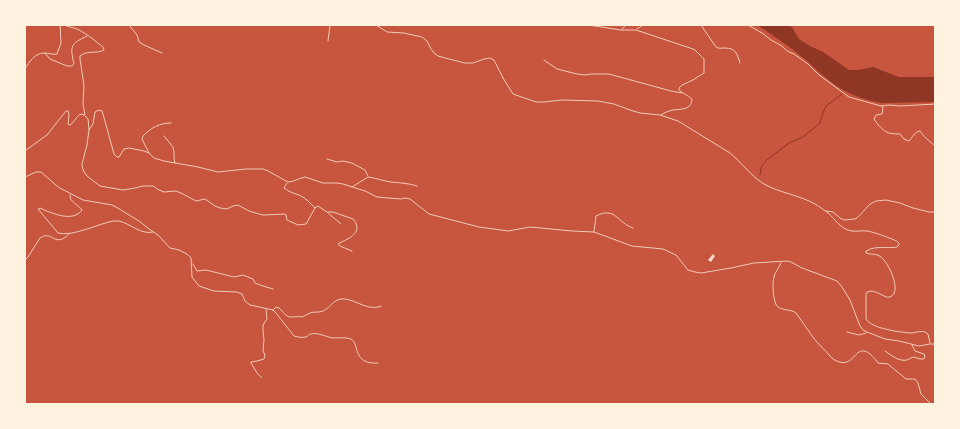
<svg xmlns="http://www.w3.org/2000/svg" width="960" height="429" font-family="Montserrat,sans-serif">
	<rect width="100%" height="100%" fill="#c8553d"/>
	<path fill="#8f3625" d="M757 25H786L792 27 799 39 810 46 823 52 849 70H858L873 67 899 77H935V102L883 103C861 100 842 92 825 77 817 71 810 63 802 57 788 45 772 35 757 25Z"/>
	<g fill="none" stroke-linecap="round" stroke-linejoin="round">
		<path stroke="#8f3625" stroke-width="1" d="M760 175 761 168 764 163 768 159 789 143 803 137 814 128 820 123 823 113 826 106 842 94"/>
	</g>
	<path fill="#f7dbc8" d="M713 254 715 256 711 262 708 260Z"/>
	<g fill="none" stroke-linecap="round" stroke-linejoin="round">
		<g stroke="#f1ccb7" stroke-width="1">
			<path d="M65 25C68 27 71 27 74 28 84 31 95 41 103 47L104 50C97 54 87 50 80 56V59L82 72 84 86 83 104 85 116 88 119 89 130 87 145 82 164V166L84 172 87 176 100 186 123 190 135 188 143 186H154L157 189 164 192 176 191 181 193 196 201 205 199 215 206 220 208 227 209 233 206 238 205 249 211 259 214 263 215 284 214 286 215 287 220 298 225 306 224 315 208"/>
			<path d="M129 25 137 35 139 42 144 45 162 53"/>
			<path d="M588 25 621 30H636L693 49 696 51 704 59V73L693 80 682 85 679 88V90C683 94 688 95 692 99 692 110 681 109 673 110 668 111 664 113 661 115"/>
			<path d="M701 25 705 31 716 47C719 49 721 48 725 48 736 48 737 54 740 63"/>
			<path d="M748 25 762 33 771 40 782 46 787 51 794 54 808 64 819 75 826 80 849 97 881 106 889 105 900 106 935 104"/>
			<path d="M622 29 626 25"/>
			<path d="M637 29 643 25"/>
			<path d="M328 41 330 25"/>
			<path d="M45 53 50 59 67 66H72L74 64C70 46 70 44 87 36"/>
			<path d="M544 60 557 69 577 74 585 75 591 74H609L671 91 682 93"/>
			<path d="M25 69C29 62 35 53 44 53 49 53 53 55 57 54L61 43 60 25"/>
			<path d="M503 78 513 94 536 102H544L562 100 598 101 614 104 630 110 640 113 660 115 678 121 730 153C742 163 751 176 764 184 780 193 799 195 815 204 820 207 824 210 828 213 836 220 840 229 852 231 857 232 862 230 867 231 871 231 896 240 898 242 899 243 899 244 899 245L897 247C887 249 876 245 866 251V253C871 255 876 253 881 257 888 262 903 292 890 297 884 299 876 288 867 292L866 294V319C872 329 900 332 910 333 917 333 922 329 928 334L930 343"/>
			<path d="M882 106 883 108 882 114 876 115 874 119C877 124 883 131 889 133 893 134 896 134 900 134L904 139 909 141C912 138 914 132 920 131 922 133 923 136 926 138 929 141 932 143 935 146"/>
			<path d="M89 130 93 124 95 112 99 110 102 111 103 114 114 154 117 157H119L124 149 129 148 144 151 149 153 154 158 164 161 198 167 218 172 246 169H263L268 171 288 182C294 182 299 178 305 177L323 183H337L343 184 365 191 377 197 401 199 405 198 410 199 429 214 479 227 508 231 530 227 572 231 594 232 632 246 663 249 676 255 688 270 695 272 701 273 731 268 754 263 787 261 791 262 802 268 837 281 842 287 850 300 860 326 863 330 867 332 885 339 899 341 919 346 930 344H935"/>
			<path d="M164 136 173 147 174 152V158L175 163"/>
			<path d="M25 151 47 135 66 111H68L69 115 68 124 70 125C75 122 76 115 82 114L84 115"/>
			<path d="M149 153 142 139 143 136C151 128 159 123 171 123"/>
			<path d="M327 159 337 162 343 161 352 163 365 170 368 176"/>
			<path d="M25 177 36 172H41L58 187 83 200 112 205 116 207 139 221 149 229 158 235 170 248 179 250 187 254 191 258 192 277 199 286 214 291 237 292 242 294 245 301 250 305 273 310 276 313 294 336C298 337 302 338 306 337 308 336 309 334 311 334 318 332 326 337 333 338 338 338 346 337 351 339 360 344 352 365 378 363"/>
			<path d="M287 183 284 188C289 192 293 193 299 195 306 198 310 203 315 208L318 206 327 212 341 224"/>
			<path d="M352 187 368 177C376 178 383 181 391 182 400 183 408 183 417 186"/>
			<path d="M70 195C69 202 79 205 82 210 73 223 51 213 40 208L38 209 58 233C72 237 98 224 113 221 115 221 117 221 119 221 131 224 141 235 153 232"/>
			<path d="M826 211 833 212 840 218 844 220 855 219 858 217 870 204 876 201 886 200 900 203 913 208 929 212H935"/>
			<path d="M328 212H333L353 219C365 233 347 239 338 244L340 246 352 251"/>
			<path d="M594 232 596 216C616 206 617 223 633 228"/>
			<path d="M25 260 28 257 40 238C53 229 54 250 70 233"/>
			<path d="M781 263C779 268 775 272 774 277 772 282 773 304 778 307 784 311 791 309 796 313L815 340 833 359C852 371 854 349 864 351 870 352 875 359 878 363L888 364 906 379H915L918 383 921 394 931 404"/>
			<path d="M193 264 197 271 206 270 234 277 243 275 253 279 255 283 263 286 273 289"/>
			<path d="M273 310 276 307 279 308C283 311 286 318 292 317 297 317 298 316 302 317 305 316 307 314 310 313 315 311 319 313 323 311 330 308 333 300 341 299 355 298 367 312 381 306"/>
			<path d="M847 332 859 335 866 333"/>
			<path d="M885 351C891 355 899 362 907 360 910 359 912 357 914 357L920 359H924L925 357 924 354 915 351 912 345"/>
			<path d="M262 378 257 373 251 363V362L257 361 264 359 265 355 263 351 264 340 263 330V325L267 319 266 309"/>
		</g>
		<path stroke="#f1ccb7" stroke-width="1" d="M376 25 387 32 404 33 422 37 427 41 431 49 435 54 438 56 445 58 465 63H473L484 59 490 58 494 60 503 78"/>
	</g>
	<rect width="960" height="429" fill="none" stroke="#fff3e0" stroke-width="52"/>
</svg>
